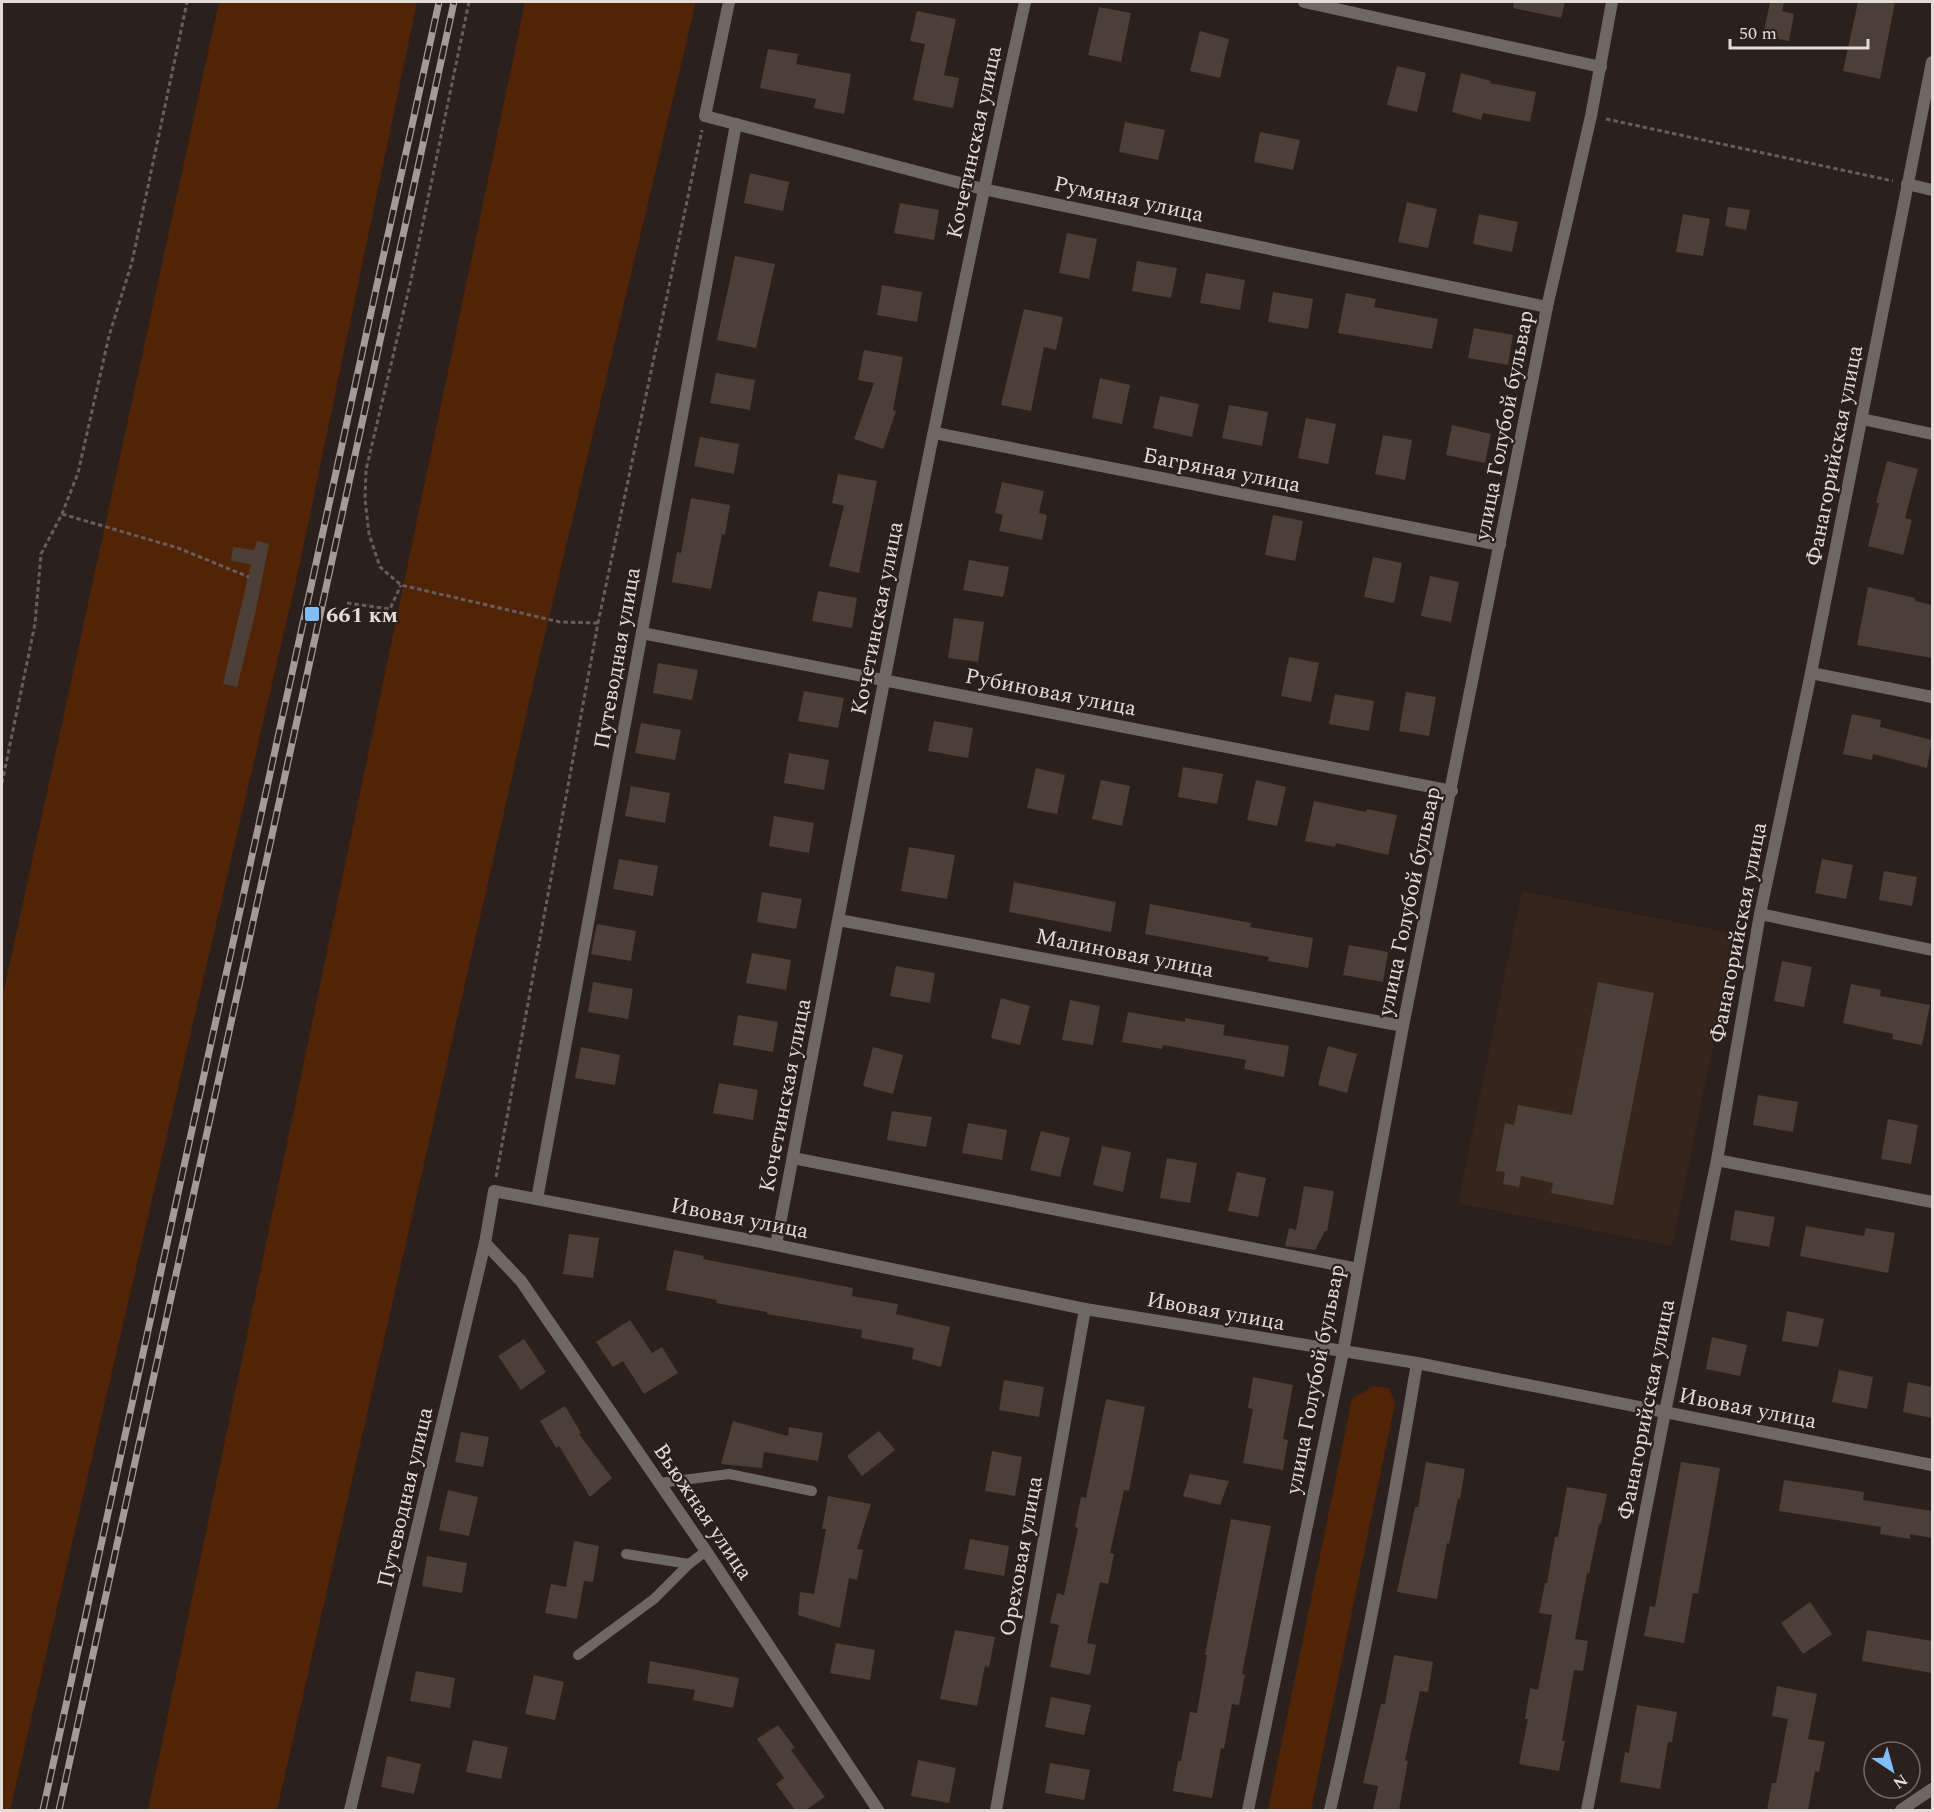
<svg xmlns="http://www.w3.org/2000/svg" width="1934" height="1812" font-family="Spectral,serif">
	<rect width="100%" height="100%" fill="#2b201b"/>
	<path fill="#36251c" d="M1522 891 1736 934 1672 1246 1458 1203Z"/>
	<g fill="#512407">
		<path d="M219 2H417L298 572 10 1810H2V999Z"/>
		<path d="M525 2H696L532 689 277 1810H148Z"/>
		<path d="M1374 1386 1389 1388 1395 1403 1311 1810H1268L1352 1399Z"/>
	</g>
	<g fill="#4b3f38">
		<path d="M1514 2H1565L1561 18 1513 8Z"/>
		<path d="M1770 2H1784L1782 11 1794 14 1789 41 1763 36Z"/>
		<path d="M1858 2H1895L1880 79 1843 71Z"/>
		<path d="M1099 7 1131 13 1121 62 1088 55Z"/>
		<path d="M917 11 956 19 944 75 959 78 953 108 913 100 925 44 910 41Z"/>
		<path d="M1200 31 1229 39 1220 78 1190 71Z"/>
		<path d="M768 49 798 54 796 64 851 74 844 114 814 108 816 99 760 88Z"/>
		<path d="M1397 66 1426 73 1417 112 1387 105Z"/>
		<path d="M1461 73 1491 81 1490 83 1536 92 1530 122 1483 113 1481 120 1452 112Z"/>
		<path d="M1125 122 1165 130 1158 160 1119 152Z"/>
		<path d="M1260 132 1300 140 1293 170 1254 162Z"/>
		<path d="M750 173 789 182 783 211 744 203Z"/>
		<path d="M1407 202 1437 209 1428 248 1398 242Z"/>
		<path d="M900 203 939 210 934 240 894 233Z"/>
		<path d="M1728 207 1750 210 1746 230 1725 226Z"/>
		<path d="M1479 214 1518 222 1512 252 1473 244Z"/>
		<path d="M1683 214 1710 219 1703 256 1676 252Z"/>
		<path d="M1067 233 1097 239 1089 279 1059 273Z"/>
		<path d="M735 256 775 264 756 348 717 340Z"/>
		<path d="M1137 261 1177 268 1171 298 1132 291Z"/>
		<path d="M1206 273 1245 280 1240 310 1200 303Z"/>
		<path d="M882 285 922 292 917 322 877 315Z"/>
		<path d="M1273 292 1313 299 1308 329 1268 322Z"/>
		<path d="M1346 293 1376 299 1374 307 1438 319 1432 349 1338 333Z"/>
		<path d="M1024 309 1063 317 1056 350 1044 347 1031 411 1001 405Z"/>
		<path d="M1474 328 1513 335 1508 365 1468 358Z"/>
		<path d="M864 350 903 357 893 410 896 411 883 449 854 439 874 383 858 380Z"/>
		<path d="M716 373 755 380 750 410 710 403Z"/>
		<path d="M1100 378 1130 385 1122 424 1092 418Z"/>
		<path d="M1160 396 1199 404 1192 437 1153 428Z"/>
		<path d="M1229 405 1268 412 1262 446 1222 438Z"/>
		<path d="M1306 418 1336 424 1328 464 1298 458Z"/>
		<path d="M1452 425 1491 434 1485 463 1446 455Z"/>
		<path d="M1383 435 1412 440 1405 480 1375 474Z"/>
		<path d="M700 437 739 444 734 474 694 466Z"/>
		<path d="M1887 461 1918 469 1905 518 1912 520 1903 555 1868 546 1879 503H1876Z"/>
		<path d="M838 474 877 481 859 573 829 566 844 506 832 503Z"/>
		<path d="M1002 482 1044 491 1039 513 1047 515 1042 540 999 531 1003 515 995 513Z"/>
		<path d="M691 498 730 505 725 535 722 534 711 589 672 582 677 552 681 553Z"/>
		<path d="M1273 515 1303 521 1295 561 1265 555Z"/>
		<path d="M257 541 269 544 256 610 237 687 223 684 251 564 231 561 233 547 254 550Z"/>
		<path d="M1373 557 1402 563 1394 603 1364 597Z"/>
		<path d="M969 560 1009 567 1003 597 963 590Z"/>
		<path d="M1430 576 1459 582 1451 622 1421 616Z"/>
		<path d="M1868 587 1915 598V601L1932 605V658L1857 645Z"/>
		<path d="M818 591 857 598 852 628 812 621Z"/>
		<path d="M954 618 984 622 978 662 948 658Z"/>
		<path d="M1289 657 1319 663 1311 702 1281 696Z"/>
		<path d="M658 663 698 670 692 700 653 693Z"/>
		<path d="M804 691 844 698 838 728 798 721Z"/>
		<path d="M1406 692 1436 697 1429 736 1399 731Z"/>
		<path d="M1335 694 1374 701 1369 731 1329 724Z"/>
		<path d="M1852 714 1881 720 1880 727 1932 740 1927 768 1873 754 1872 760 1843 754Z"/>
		<path d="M934 721 973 728 968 758 928 751Z"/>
		<path d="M641 723 681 730 675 760 635 753Z"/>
		<path d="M789 753 829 760 824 790 784 783Z"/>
		<path d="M1183 767 1223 774 1217 804 1178 797Z"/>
		<path d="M1036 768 1065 775 1057 814 1027 808Z"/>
		<path d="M1101 780 1130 786 1122 826 1092 819Z"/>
		<path d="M1256 780 1286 787 1277 826 1247 820Z"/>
		<path d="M631 786 670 793 665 823 625 816Z"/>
		<path d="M1314 801 1366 812 1367 809 1397 815 1388 855 1336 843 1335 847 1305 841Z"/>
		<path d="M774 816 814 823 809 853 769 846Z"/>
		<path d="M909 847 955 855 947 899 901 891Z"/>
		<path d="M619 859 658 866 653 896 613 889Z"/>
		<path d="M1822 859 1853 865 1846 899 1815 893Z"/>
		<path d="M1884 871 1917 877 1912 906 1879 900Z"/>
		<path d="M1014 882 1116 902 1111 932 1009 912Z"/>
		<path d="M762 892 802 899 796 929 757 922Z"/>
		<path d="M1150 904 1251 923 1250 927 1313 938 1308 968 1268 961 1269 957 1145 934Z"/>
		<path d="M597 924 636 931 631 961 591 954Z"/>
		<path d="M1349 945 1388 952 1383 982 1343 975Z"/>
		<path d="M752 953 791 960 786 990 746 983Z"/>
		<path d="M1782 961 1812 967 1804 1007 1774 1001Z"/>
		<path d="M896 966 935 973 930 1003 890 996Z"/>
		<path d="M593 982 633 989 628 1019 588 1012Z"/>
		<path d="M1598 982 1654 993 1613 1205 1551 1193 1553 1183 1521 1176 1519 1187 1503 1184 1505 1172 1496 1171 1505 1123 1514 1125 1518 1105 1572 1115Z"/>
		<path d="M1851 984 1881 990 1880 996 1930 1005 1922 1045 1892 1039 1893 1034 1843 1023Z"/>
		<path d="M1001 998 1030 1006 1020 1045 991 1038Z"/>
		<path d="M1070 1000 1100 1006 1093 1045 1062 1040Z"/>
		<path d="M1128 1012 1185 1022V1018L1225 1025 1223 1035 1289 1046 1284 1077 1244 1069 1246 1060 1163 1045 1162 1049 1122 1042Z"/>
		<path d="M738 1015 778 1022 773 1052 733 1045Z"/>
		<path d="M1328 1046 1357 1054 1347 1093 1318 1085Z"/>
		<path d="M581 1047 620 1055 615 1085 575 1078Z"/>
		<path d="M873 1047 903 1055 893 1094 863 1086Z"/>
		<path d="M719 1083 758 1090 753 1120 713 1113Z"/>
		<path d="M1758 1095 1798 1102 1793 1132 1753 1125Z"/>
		<path d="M892 1111 932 1117 926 1147 887 1140Z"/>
		<path d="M1888 1119 1918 1125 1911 1164 1881 1159Z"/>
		<path d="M968 1123 1007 1130 1002 1160 962 1153Z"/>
		<path d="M1041 1131 1070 1138 1060 1177 1030 1170Z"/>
		<path d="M1102 1146 1131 1152 1123 1192 1093 1185Z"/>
		<path d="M1167 1158 1197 1163 1190 1203 1160 1198Z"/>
		<path d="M1237 1172 1266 1178 1258 1217 1228 1211Z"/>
		<path d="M1304 1186 1334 1191 1327 1231H1325L1315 1250 1285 1246 1289 1228 1296 1230Z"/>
		<path d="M1735 1210 1775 1217 1769 1247 1730 1240Z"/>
		<path d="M1806 1226 1864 1236 1866 1228 1895 1233 1888 1273 1800 1256Z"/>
		<path d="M569 1234 599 1238 593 1278 563 1274Z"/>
		<path d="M674 1250 704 1256 703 1259 853 1288 852 1296 898 1304 896 1314 950 1327 941 1367 912 1359 914 1348 861 1338 862 1330 767 1314V1312L716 1303 717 1300 666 1290Z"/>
		<path d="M1787 1311 1824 1319 1818 1347 1782 1341Z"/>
		<path d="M630 1320 652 1353 662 1347 678 1373 644 1394 623 1361 613 1367 596 1342Z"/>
		<path d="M1712 1337 1747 1345 1740 1376 1706 1369Z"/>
		<path d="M524 1339 546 1372 521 1390 498 1356Z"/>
		<path d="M1839 1370 1873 1377 1867 1409 1832 1402Z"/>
		<path d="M1253 1377 1293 1385 1283 1439 1288 1440 1283 1470 1243 1463 1253 1409 1248 1408Z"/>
		<path d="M1004 1380 1044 1387 1039 1417 999 1410Z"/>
		<path d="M1908 1382 1932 1387V1418L1903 1412Z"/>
		<path d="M1106 1399 1145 1407 1129 1491 1124 1490 1110 1553 1114 1554 1108 1584 1100 1582 1087 1643 1096 1645 1090 1675 1050 1667 1059 1625 1050 1623 1057 1593 1064 1595 1078 1528 1075 1527 1081 1497 1086 1498Z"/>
		<path d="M565 1406 581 1433 579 1434 612 1478 590 1497 559 1446 556 1448 540 1421Z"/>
		<path d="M733 1421 788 1436 789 1427 823 1433 818 1461 764 1452 762 1468 721 1464Z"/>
		<path d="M879 1431 895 1450 862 1476 847 1456Z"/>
		<path d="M461 1432 489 1437 483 1467 455 1462Z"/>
		<path d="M992 1451 1022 1457 1015 1496 985 1491Z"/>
		<path d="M1426 1462 1465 1469 1460 1499 1458 1498 1449 1544 1447 1543 1437 1599 1397 1592 1415 1507H1418Z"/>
		<path d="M1681 1462 1720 1468 1698 1594 1693 1593 1684 1643 1644 1636 1650 1606 1655 1607Z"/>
		<path d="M1190 1474 1229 1481 1220 1505 1183 1496Z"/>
		<path d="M1784 1480 1864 1492 1863 1500 1932 1511V1538L1910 1534V1539L1880 1534 1881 1527 1779 1511Z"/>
		<path d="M1567 1487 1607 1494 1601 1524H1599L1589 1574 1587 1573 1575 1639 1588 1641 1583 1671 1574 1670 1562 1741H1565L1559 1771 1519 1764 1528 1719H1525L1530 1688 1538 1690 1552 1615 1539 1613 1545 1583H1547L1555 1537H1558Z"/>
		<path d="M448 1490 478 1497 469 1536 439 1530Z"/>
		<path d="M828 1496 871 1504 857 1549 863 1550 857 1580 849 1578 840 1628 798 1615 800 1592 814 1594 826 1529H822Z"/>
		<path d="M1231 1519 1271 1526 1242 1674 1245 1675 1239 1705 1232 1704 1224 1749 1221 1748 1212 1798 1173 1791 1178 1761H1181L1190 1712 1197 1713 1207 1655H1205Z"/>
		<path d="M970 1539 1009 1546 1004 1576 964 1569Z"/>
		<path d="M574 1541 599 1546 593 1582 584 1581 577 1619 545 1613 551 1584 566 1587Z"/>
		<path d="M427 1556 467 1563 462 1593 422 1586Z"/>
		<path d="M1810 1602 1832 1634 1803 1654 1781 1623Z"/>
		<path d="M955 1630 995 1637 989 1667 985 1666 977 1706 940 1699Z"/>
		<path d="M1867 1630 1932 1641V1673L1862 1661Z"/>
		<path d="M836 1643 875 1650 870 1680 830 1673Z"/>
		<path d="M1394 1655 1433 1662 1428 1692 1420 1691 1405 1760 1408 1761 1399 1810H1373L1378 1786 1363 1783 1381 1704H1385Z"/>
		<path d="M650 1661 739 1678 733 1708 693 1700 695 1690 647 1683Z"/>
		<path d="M416 1671 455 1678 450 1708 410 1701Z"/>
		<path d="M534 1675 564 1682 555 1720 525 1714Z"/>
		<path d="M1777 1686 1817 1694 1808 1739 1825 1742 1819 1772 1815 1771 1808 1810H1767L1772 1783H1776L1788 1719 1772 1716Z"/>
		<path d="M1051 1697 1091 1705 1084 1735 1045 1727Z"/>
		<path d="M1637 1705 1677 1712 1672 1742H1668L1660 1789 1620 1782 1625 1752 1629 1753Z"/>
		<path d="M778 1725 795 1748 791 1750 825 1797 806 1810H795L776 1784 784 1778 757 1739Z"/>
		<path d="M473 1740 508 1747 501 1779 466 1772Z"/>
		<path d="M387 1756 421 1764 414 1794 381 1787Z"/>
		<path d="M918 1760 956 1768 949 1803 911 1796Z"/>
		<path d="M1050 1763 1090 1770 1084 1800 1045 1793Z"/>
	</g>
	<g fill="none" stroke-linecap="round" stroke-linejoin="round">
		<g stroke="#675e59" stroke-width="3" stroke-dasharray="4.5 3" stroke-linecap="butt">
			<path d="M469 2 411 280 366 470 365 499 369 534 380 567 401 585 560 622 598 623"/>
			<path d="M1606 119 1893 181"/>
			<path d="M62 514 178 548 249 577"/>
			<path d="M347 603 390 609 401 585"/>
			<path d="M2 783 35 624 41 554 62 514 78 473 109 336 132 262 187 2"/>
			<path d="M496 1177 598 623 702 130"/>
		</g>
		<g stroke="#6e6865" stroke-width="10">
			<path d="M660 1483 729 1474 812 1491"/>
			<path d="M626 1554 689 1564"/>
			<path d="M578 1655 654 1599 689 1564 706 1551"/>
		</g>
		<g stroke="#6e6865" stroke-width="12">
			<path d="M729 2 705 116 983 189 1547 307"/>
			<path d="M1304 2 1601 67"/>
			<path d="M1907 184 1932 190"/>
			<path d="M1862 419 1932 434"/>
			<path d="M935 433 1500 545"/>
			<path d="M642 633 1452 791"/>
			<path d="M1811 673 1932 697"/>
			<path d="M1760 914 1932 950"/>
			<path d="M839 920 1403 1026"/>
			<path d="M793 1158 1358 1269"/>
			<path d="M1717 1160 1932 1202"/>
			<path d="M537 1199 736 124"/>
			<path d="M485 1243 521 1281 706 1551 878 1810"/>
			<path d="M776 1245C855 830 933 414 1025 2"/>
			<path d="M350 1810 485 1243 494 1191 776 1245 1085 1309 1417 1363 1932 1465"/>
			<path d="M996 1810 1085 1309"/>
			<path d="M1248 1810 1343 1352 1403 1026 1547 307 1591 116 1612 2"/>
			<path d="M1330 1810C1364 1663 1392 1513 1417 1363"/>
			<path d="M1587 1810 1665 1412 1717 1160 1760 914 1811 673 1932 62"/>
			<path d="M1901 1810 1932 1789"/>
		</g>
		<g stroke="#a49b97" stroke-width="7">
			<g id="rail">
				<path d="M43 1810 439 2"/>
				<path d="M59 1810 454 2"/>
			</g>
		</g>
		<use href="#rail" stroke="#2b201b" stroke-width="4.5" stroke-dasharray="14" stroke-linecap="butt"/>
	</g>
	<rect fill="#81bdfa" stroke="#2b201b" stroke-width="2" x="304" y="606" width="16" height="16" rx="3"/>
	<g text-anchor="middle" stroke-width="4.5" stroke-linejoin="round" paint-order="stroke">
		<g font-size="22" fill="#e2dbd7" stroke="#2b201b">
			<text transform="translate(973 142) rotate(-78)" y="8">Кочетинская улица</text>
			<text transform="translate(1129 198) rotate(12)" y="8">Румяная улица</text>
			<text transform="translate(1503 425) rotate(-79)" y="8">улица Голубой бульвар</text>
			<text transform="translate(1833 455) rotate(-79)" y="8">Фанагорийская улица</text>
			<text transform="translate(1222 469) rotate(11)" y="8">Багряная улица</text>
			<text transform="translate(876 618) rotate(-79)" y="8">Кочетинская улица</text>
			<text transform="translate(616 658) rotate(-80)" y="8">Путеводная улица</text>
			<text transform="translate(1051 691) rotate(11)" y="8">Рубиновая улица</text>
			<text transform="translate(1408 901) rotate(-78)" y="8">улица Голубой бульвар</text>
			<text transform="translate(1737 932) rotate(-79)" y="8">Фанагорийская улица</text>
			<text transform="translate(1125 952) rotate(11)" y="8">Малиновая улица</text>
			<text transform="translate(784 1095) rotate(-79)" y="8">Кочетинская улица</text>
			<text transform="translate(740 1217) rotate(11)" y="8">Ивовая улица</text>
			<text transform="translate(1216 1310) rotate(10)" y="8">Ивовая улица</text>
			<text transform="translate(1314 1379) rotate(-79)" y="8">улица Голубой бульвар</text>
			<text transform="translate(1748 1407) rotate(11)" y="8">Ивовая улица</text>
			<text transform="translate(1645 1409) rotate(-79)" y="8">Фанагорийская улица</text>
			<text transform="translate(404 1497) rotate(-77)" y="8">Путеводная улица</text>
			<text transform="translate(704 1511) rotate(56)" y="8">Вьюжная улица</text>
			<text transform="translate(1020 1556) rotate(-80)" y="8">Ореховая улица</text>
		</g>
		<g font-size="22" font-weight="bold" fill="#e2dbd7" stroke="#2b201b" text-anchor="start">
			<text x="326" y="622">661 км</text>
		</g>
	</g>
	<rect width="1934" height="1812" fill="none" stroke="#e2dbd7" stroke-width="6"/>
	<g transform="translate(1892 1770) rotate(144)"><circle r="28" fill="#2b201b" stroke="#746b66" stroke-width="1.5"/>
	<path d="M0-4.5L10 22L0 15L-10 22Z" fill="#81bdfa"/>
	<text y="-9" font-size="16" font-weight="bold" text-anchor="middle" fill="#e2dbd7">N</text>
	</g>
	<path d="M1730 39v9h138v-9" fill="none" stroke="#e2dbd7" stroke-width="3"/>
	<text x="1739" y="39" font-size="18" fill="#e2dbd7" stroke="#2b201b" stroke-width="4.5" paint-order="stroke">50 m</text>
</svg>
